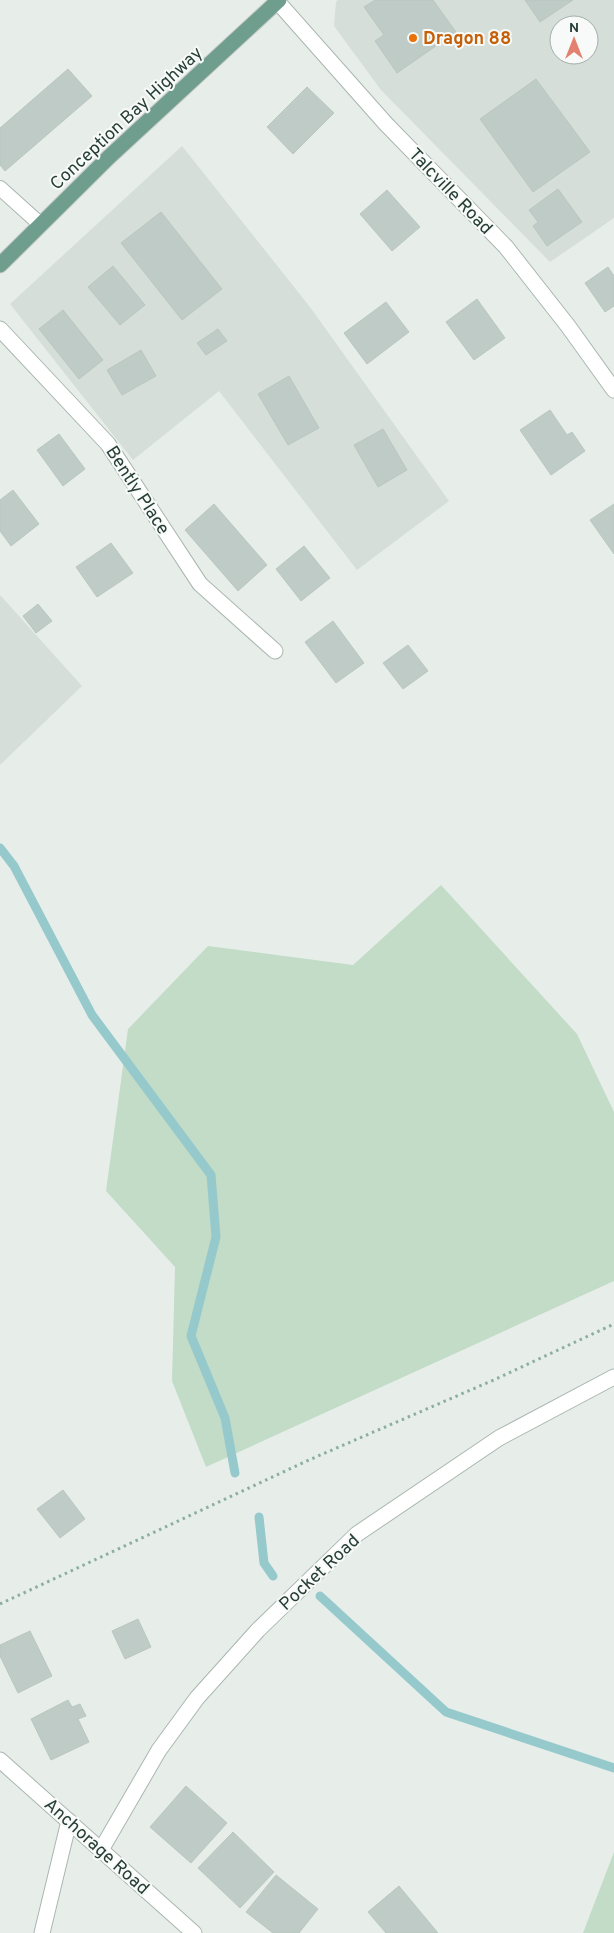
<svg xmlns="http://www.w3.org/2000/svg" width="614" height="1933" font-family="Overpass,sans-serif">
	<rect width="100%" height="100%" fill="#e7eeea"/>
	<g fill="#d5ded9" fill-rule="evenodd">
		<path d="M338 0H614V218L550 262 381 90 334 26 336 2ZM559 25H589V55H559Z"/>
		<path d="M182 146 310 307 449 501 357 570 219 391 133 460 10 304Z"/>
		<path d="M0 595 82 686 0 765Z"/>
	</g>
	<g fill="#c2dcc7">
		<path d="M441 885 577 1034 614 1112V1281L206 1467 172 1381 175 1267 106 1191 128 1029 208 946 353 965Z"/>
		<path d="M614 1852V1933H583Z"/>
	</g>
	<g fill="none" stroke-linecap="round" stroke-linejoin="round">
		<g stroke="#95c9cc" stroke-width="9">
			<path d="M0 848 14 866 92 1015 211 1175 216 1237 191 1336 225 1418 235 1473"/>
			<path d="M259 1517 264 1563 273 1576"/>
			<path d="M320 1596 446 1712 614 1768"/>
		</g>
	</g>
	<g fill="#bfcbc6" stroke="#bac7c0">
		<path d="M375 0H433L456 32 397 73 375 41 384 35 364 7Z"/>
		<path d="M525 0H573L540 22Z"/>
		<path d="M68 69 92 96 5 171 0 165V128Z"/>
		<path d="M536 79 590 152 533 192 480 119Z"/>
		<path d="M307 87 334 113 293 154 267 127Z"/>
		<path d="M558 189 582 222 547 246 533 226 538 222 529 210Z"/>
		<path d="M387 190 420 227 392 251 360 214Z"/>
		<path d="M161 212 222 289 182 320 121 243Z"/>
		<path d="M113 266 145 305 120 325 88 287Z"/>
		<path d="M608 267 614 276V306L605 312 585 283Z"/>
		<path d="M477 299 505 338 474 360 446 322Z"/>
		<path d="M386 302 409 332 367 364 344 333Z"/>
		<path d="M63 310 103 360 79 379 39 329Z"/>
		<path d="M218 329 227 341 206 355 197 343Z"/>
		<path d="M141 350 156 376 122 395 107 370Z"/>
		<path d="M289 376 319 428 288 445 258 394Z"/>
		<path d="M550 410 567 435 572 432 585 451 551 475 520 430Z"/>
		<path d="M383 429 407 470 378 487 354 445Z"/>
		<path d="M59 434 85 469 63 486 37 450Z"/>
		<path d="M13 490 39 524 11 546 0 531V500Z"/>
		<path d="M214 504 267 565 238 591 185 530Z"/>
		<path d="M614 504V554L590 520Z"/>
		<path d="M111 543 133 573 97 597 76 567Z"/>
		<path d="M304 546 330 578 301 601 276 569Z"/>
		<path d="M38 604 52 621 36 633 23 616Z"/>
		<path d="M333 621 364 663 336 683 305 642Z"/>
		<path d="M408 645 428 671 403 689 383 663Z"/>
		<path d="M63 1490 85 1519 60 1538 37 1509Z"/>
		<path d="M138 1619 151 1647 125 1659 112 1631Z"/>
		<path d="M30 1631 52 1676 18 1693 0 1656V1645Z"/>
		<path d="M68 1700 72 1707 80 1704 86 1716 78 1719 89 1742 51 1760 31 1719Z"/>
		<path d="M186 1786 227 1823 191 1863 150 1827Z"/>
		<path d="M233 1832 274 1872 240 1908 198 1868Z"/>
		<path d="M276 1875 318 1909 299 1933H273L246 1912Z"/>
		<path d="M399 1886 438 1933H386L368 1912Z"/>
	</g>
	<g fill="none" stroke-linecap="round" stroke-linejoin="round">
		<g stroke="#aab6b0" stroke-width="16">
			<path id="lane" d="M0 188 40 224"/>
		</g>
		<g stroke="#aab6b0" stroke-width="17">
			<g id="street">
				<path d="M277 1 386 124 506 247 568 326 614 390"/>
				<path d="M0 329 108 444 200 584 275 651"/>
				<path d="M0 1760 194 1933"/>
				<path d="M101 1850 159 1750 197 1698 258 1630 357 1534 499 1438 614 1377"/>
				<path d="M42 1933 69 1821"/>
			</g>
		</g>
		<g stroke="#c3c9c7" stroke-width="17">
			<path id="primary" d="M0 265 109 157 279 0"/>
		</g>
		<path stroke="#8bae9f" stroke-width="3" stroke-dasharray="2.5 4" stroke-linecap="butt" d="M0 1604 309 1460 496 1379 614 1324"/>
		<use href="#lane" stroke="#fff" stroke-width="14"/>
		<use href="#street" stroke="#fff" stroke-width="15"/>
		<use href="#primary" stroke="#709e8e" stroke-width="15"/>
	</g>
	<circle fill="#e8710a" stroke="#f7faf8" stroke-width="2" cx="413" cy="38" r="5"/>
	<g text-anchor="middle" stroke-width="4" stroke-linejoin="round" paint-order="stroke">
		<g font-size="18" font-weight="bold" fill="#c56008" stroke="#f7faf8" text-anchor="start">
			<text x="423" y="44">Dragon 88</text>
		</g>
		<g font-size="18" fill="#273e36" stroke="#f7faf8">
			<text transform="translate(126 118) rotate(-43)" y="6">Conception Bay Highway</text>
			<text transform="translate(451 191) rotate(46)" y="6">Talcville Road</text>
			<text transform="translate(138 490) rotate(57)" y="6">Bently Place</text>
			<text transform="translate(319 1572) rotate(-43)" y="6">Pocket Road</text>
			<text transform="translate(97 1846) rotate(42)" y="6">Anchorage Road</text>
		</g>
	</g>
	<g transform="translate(574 40)"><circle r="24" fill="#f7faf8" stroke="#a4afaa"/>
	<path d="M0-4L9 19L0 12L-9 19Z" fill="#e4806f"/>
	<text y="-8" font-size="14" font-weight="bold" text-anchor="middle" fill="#273e36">N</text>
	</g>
</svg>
